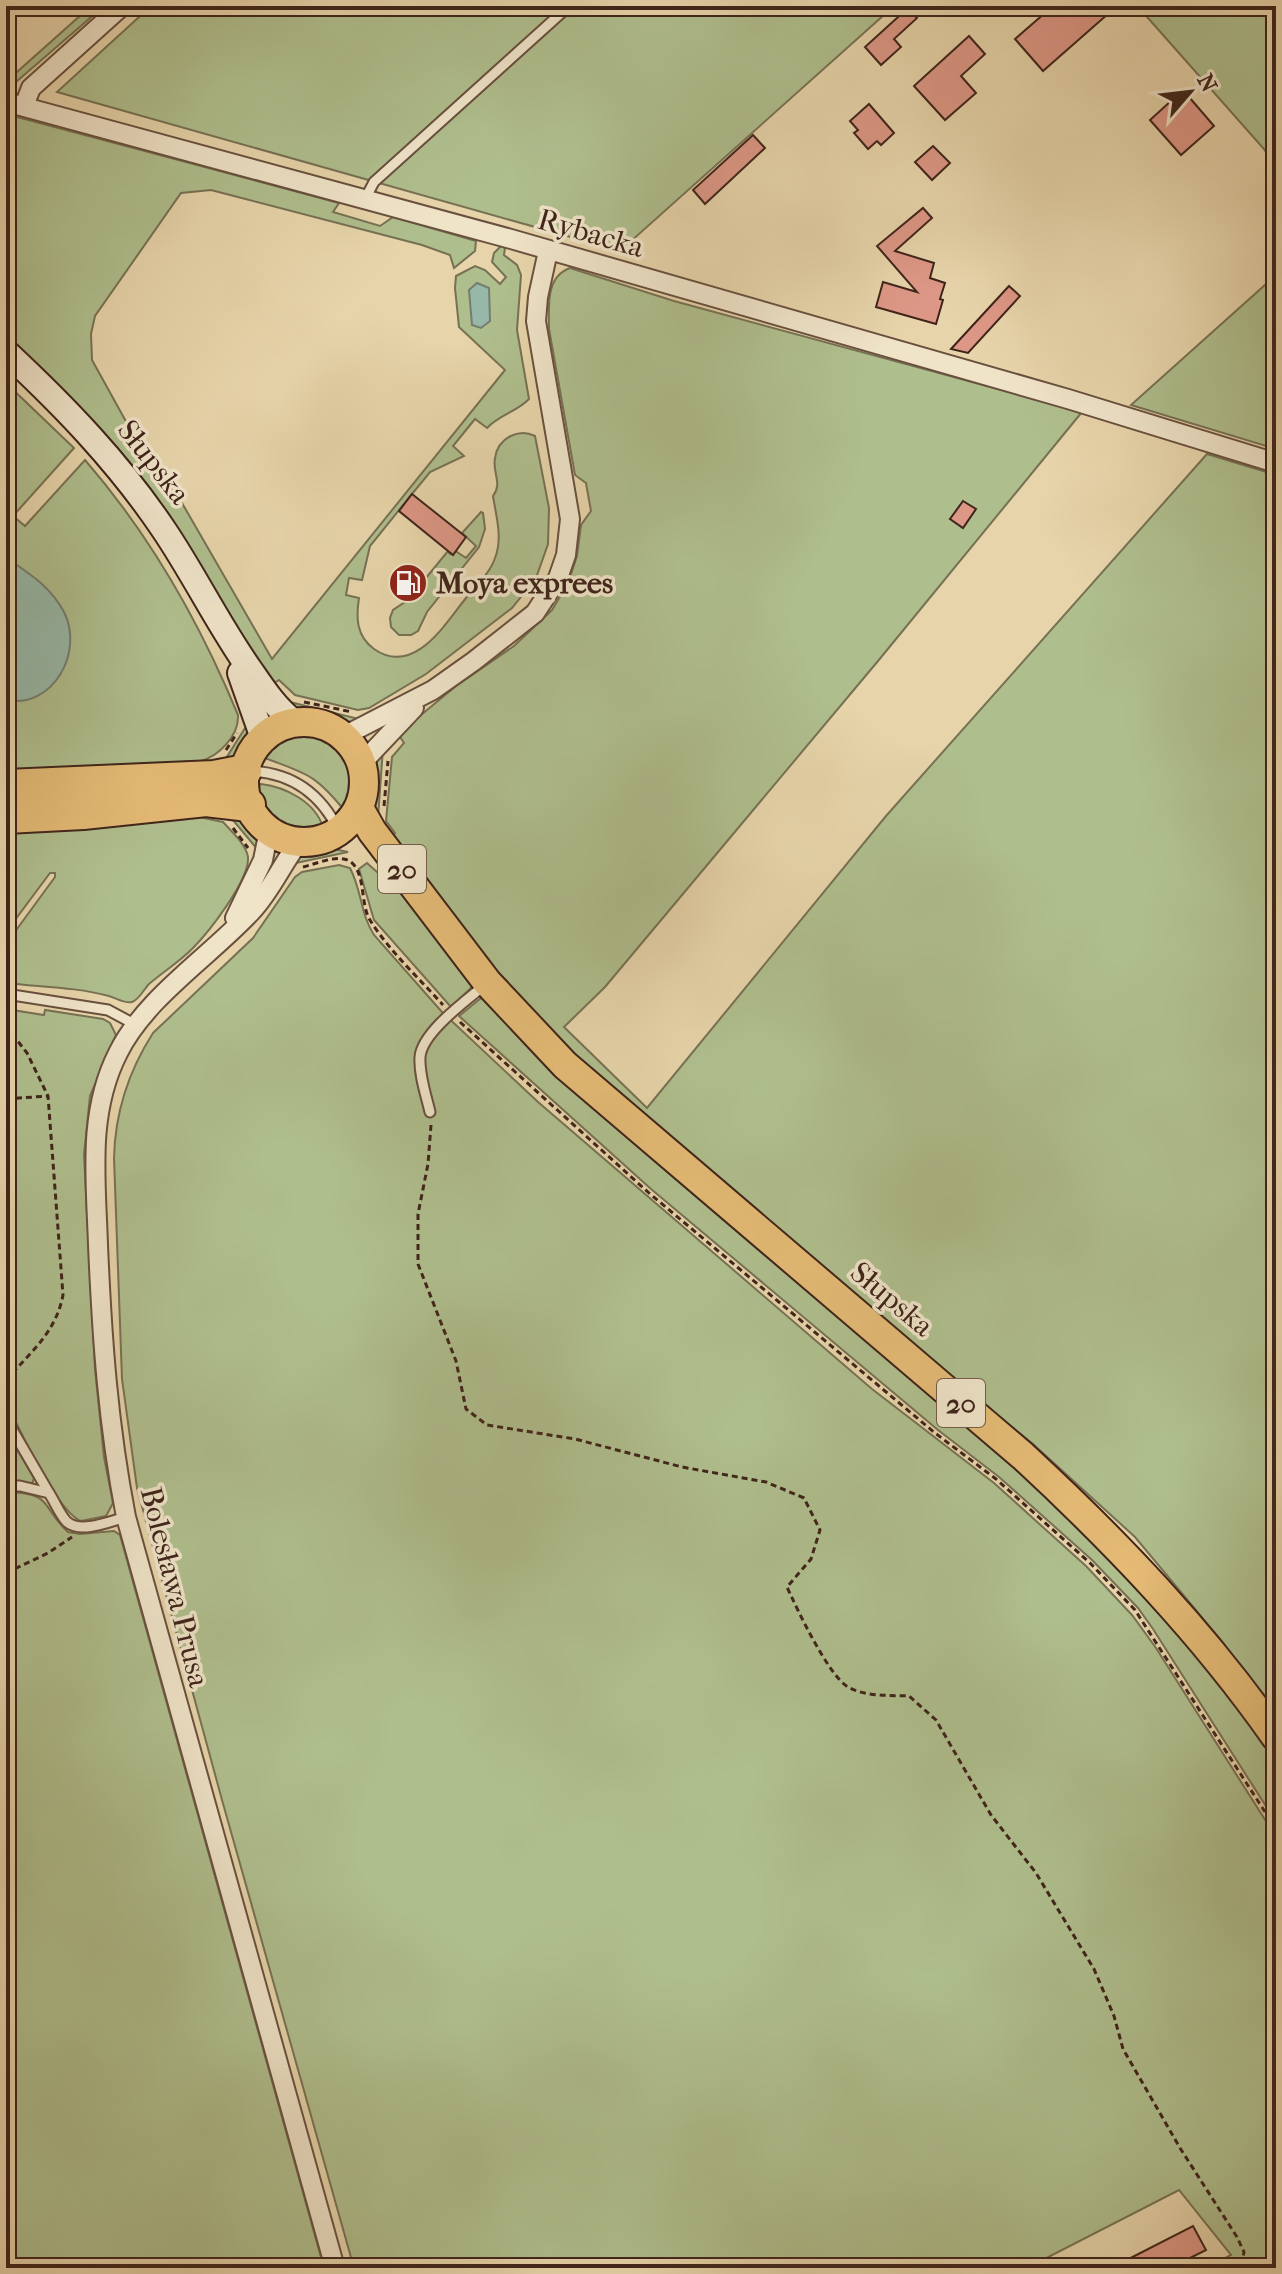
<svg xmlns="http://www.w3.org/2000/svg" width="1282" height="2274" font-family="'IM FELL French Canon',serif">
	<rect width="100%" height="100%" fill="#e7d4aa"/>
	<filter id="stains"><feTurbulence type="fractalNoise" baseFrequency=".0025" numOctaves="4"/><feColorMatrix values="0 0 0 0 .2 0 0 0 0 .09 0 0 0 0 .02 0 0 0 .5 -.17"/></filter>
	<radialGradient id="worn" r=".72"><stop offset=".6" stop-color="#630" stop-opacity="0"/><stop offset="1" stop-color="#630" stop-opacity=".3"/></radialGradient>
	<g fill="#afbe8d" stroke="#777154" stroke-width="2">
		<path d="M91 6H104L16 82 8 80Z"/>
		<path d="M151 6H894L620 251 57 92Z"/>
		<path d="M1143 6H1262L1276 31V168L1264 149 1140 9Z"/>
		<path d="M6 114 339 203 333 212 380 226 393 217 476 241 475 251 454 268 450 255 422 245 211 190 181 193 95 316 91 334 92 360 139 445 182 503 272 659 505 370 459 327 455 288 456 276 475 266 485 270 500 284 506 277 492 262 494 253 501 246 505 248 504 255 517 265 521 275 517 330 529 399C518 411 499 415 487 428L475 419 453 446 464 456 430 472 412 494 370 546 362 580 349 578 346 595 359 598C356 617 356 636 374 649 414 677 445 624 466 598 476 586 490 573 495 558 503 538 496 516 493 496 503 483 492 473 495 458 498 438 518 428 535 436L549 508 548 544 536 578 512 608 426 674 369 708 358 710 295 695 279 680 271 685C230 618 192 547 145 483 106 429 55 382 6 338Z"/>
		<path d="M570 268 674 301 1082 412 878 661 605 987 564 1027 647 1108 886 816 1207 454 1276 475V1716L1221 1640 1135 1537 1033 1444 922 1354 550 1036 389 841 395 833 386 821 392 757 404 743 398 734 456 686 514 646 552 610 568 583 577 556 581 525 591 511 586 483 575 475 549 329C549 307 545 277 570 268Z"/>
		<path d="M1276 275V449L1131 405Z"/>
		<path d="M6 383 74 448 13 516 25 526 85 460C150 535 200 623 238 715 239 736 219 756 199 762L6 774Z"/>
		<path d="M481 512 483 513 485 529 479 547 427 612 418 631 411 635H399L391 627 390 618 393 610 408 600 448 551 450 554 454 550 466 558 476 546 462 533Z"/>
		<path d="M283 702H290L363 720C341 726 302 716 283 702Z"/>
		<path d="M247 725 252 739 237 761 223 763Z"/>
		<path d="M302 734C338 736 373 778 344 810 314 773 306 774 265 758 272 743 286 737 302 734Z"/>
		<path d="M383 748 378 818 370 806 373 767Z"/>
		<path d="M261 784C286 787 315 802 323 827 290 837 264 818 257 786Z"/>
		<path d="M202 809 203 818 223 822C231 831 246 844 248 857 250 880 208 933 192 949 179 962 163 972 149 984 144 989 139 1000 132 1002 125 1004 116 998 109 996 76 987 40 987 6 983V944L55 877V873H50L6 932V831Z"/>
		<path d="M227 813 250 820 257 835 258 850Z"/>
		<path d="M329 848 348 852 291 864 310 849Z"/>
		<path d="M367 863 407 899 472 980 471 988 451 1007 374 920 359 869Z"/>
		<path d="M339 865 350 868C362 891 360 913 374 935L442 1012 538 1102 872 1389 994 1483 1086 1566 1132 1615 1156 1648 1276 1837V2254L1261 2268H1211L1210 2266 1231 2255 1179 2190 1027 2268H354L222 1800 137 1488 122 1379 114 1158C115 1112 128 1072 153 1033L253 938 295 877 302 872Z"/>
		<path d="M481 998 490 1000 1066 1506 1253 1719 1276 1752V1822L1153 1629 1138 1608 1092 1560 999 1477 938 1430 651 1189 459 1016Z"/>
		<path d="M6 1009 44 1015 45 1010 103 1019 110 1023 116 1035 90 1096 84 1155 95 1369 104 1457 113 1503 106 1516 81 1521C57 1512 18 1427 6 1401Z"/>
		<path d="M6 1431 34 1478 32 1484 6 1481Z"/>
		<path d="M6 1492C54 1493 40 1506 68 1532L80 1534 114 1531 120 1535 324 2268H6Z"/>
	</g>
	<g fill="#97b8a8" stroke="#747d6f" stroke-width="2">
		<path d="M477 283 489 288 490 321 481 328 472 325 469 290Z"/>
		<path d="M6 561H11C33 576 51 588 64 612 84 651 54 709 6 700Z"/>
	</g>
	<g fill="#dd9786" stroke="#3f241a" stroke-width="2">
		<path d="M1053 6H1117L1043 71 1015 39Z"/>
		<path d="M908 8 917 18 894 39 901 47 881 65 865 47Z"/>
		<path d="M969 36 985 54 961 76 976 93 945 120 914 86Z"/>
		<path d="M1183 90 1214 126 1181 155 1150 120Z"/>
		<path d="M869 104 894 133 881 145 877 141 868 149 854 133 858 130 850 121Z"/>
		<path d="M753 135 765 148 705 204 693 190Z"/>
		<path d="M933 146 950 163 932 180 915 162Z"/>
		<path d="M923 208 932 218 895 251 934 263 930 278 945 283 940 299 943 300 936 324 876 307 883 282 917 292 877 246Z"/>
		<path d="M1009 286 1020 296 968 353 951 349Z"/>
		<path d="M412 494 466 537 453 555 399 511Z"/>
		<path d="M963 501 976 509 963 528 950 519Z"/>
		<path d="M1193 2226 1206 2250 1170 2268H1111Z"/>
	</g>
	<g fill="none" stroke-linecap="round" stroke-linejoin="round">
		<g stroke="#69503e" stroke-width="13">
			<g id="service">
				<path d="M365 199 374 182 569 6"/>
				<path d="M248 771C291 772 321 794 339 831"/>
				<path d="M6 994 108 1010 136 1025"/>
				<path d="M430 1112C426 1095 419 1075 420 1057 422 1032 467 1000 486 984"/>
				<path d="M6 1419 49 1493"/>
				<path d="M6 1486H20L49 1493C55 1502 60 1515 67 1522 81 1534 111 1521 126 1517"/>
			</g>
		</g>
		<g stroke="#69503e" stroke-width="22">
			<g id="minor">
				<path d="M6 102 511 239 1068 399 1276 463"/>
				<path d="M24 106 31 88 122 6"/>
				<path d="M344 736 433 690 474 661 535 613 558 578 566 555 570 519 536 321 538 297 548 251"/>
				<path d="M362 763 414 708"/>
				<path d="M299 842C282 864 271 891 251 912 209 957 145 998 118 1053 87 1114 96 1179 98 1245 102 1339 108 1424 126 1517L335 2268"/>
				<path d="M235 918 263 860 269 830"/>
			</g>
		</g>
		<g stroke="#3f241a" stroke-width="28">
			<g id="secondary">
				<path d="M6 352C65 407 119 463 164 530 195 576 219 626 251 671 264 690 276 708 294 722"/>
				<path d="M240 673 263 738"/>
			</g>
		</g>
		<g stroke="#3f241a" stroke-width="32">
			<g id="primary">
				<circle cx="304" cy="782" r="60"/>
				<path d="M359 808 372 831 487 982 565 1065 1023 1456C1116 1542 1203 1633 1276 1737"/>
			</g>
		</g>
		<g stroke="#3f241a" stroke-width="36">
			<g id="motorway">
				<path d="M6 786 214 777 245 771"/>
				<path d="M6 817 83 813 206 800 249 805"/>
			</g>
		</g>
		<g stroke="#3f241a" stroke-width="3" stroke-dasharray="6 4" stroke-linecap="butt">
			<path d="M304 702 352 712"/>
			<path d="M226 750 237 733"/>
			<path d="M384 806 388 761"/>
			<path d="M233 828 248 848"/>
			<path d="M303 867C316 864 339 853 351 862 366 874 360 904 370 920 389 951 419 978 443 1005"/>
			<path d="M460 1022 649 1193 935 1433 996 1479 1090 1563 1135 1610 1276 1829"/>
			<path d="M6 1026 27 1053 48 1096 63 1295C56 1332 31 1352 6 1380"/>
			<path d="M6 1099 48 1096"/>
			<path d="M431 1125 428 1164 418 1214V1264L456 1361 466 1409 487 1425 575 1439 682 1467 766 1482 804 1498 820 1530 811 1559 787 1587C797 1609 828 1675 848 1687 866 1697 888 1695 909 1696L936 1720 991 1815 1036 1873 1094 1969 1114 2016 1123 2049 1180 2148 1237 2237 1244 2252 1241 2268"/>
			<path d="M6 1573 48 1553 72 1537"/>
		</g>
		<use href="#service" stroke="#efe3c8" stroke-width="9"/>
		<use href="#minor" stroke="#efe3c8" stroke-width="18"/>
		<use href="#secondary" stroke="#efe3c8" stroke-width="24"/>
		<use href="#primary" stroke="#e4ba75" stroke-width="28"/>
		<use href="#motorway" stroke="#e4ba75" stroke-width="32"/>
	</g>
	<defs>
		<g id="fuel-disc" transform="scale(2)"><circle r="9.5" fill="#8f2418" stroke="#efe3c8"/><path d="M-5.5-6h7V0h2V4h1.3V-2.5L3-4.5l.8-.8L6-3V5H2.5V1h-1V6h-7ZM-4.2-4.7v3.2H.2V-4.7Z" fill="#fff"/></g>
	</defs>
	<g fill-rule="evenodd">
		<use href="#fuel-disc" x="408" y="583"/>
	</g>
	<g text-anchor="middle" stroke-width="7" stroke-linejoin="round" paint-order="stroke">
		<g fill="#efe3c8" stroke="#745d4e" stroke-width="2">
			<rect x="378" y="845" width="48" height="48" rx="6"/>
			<rect x="937" y="1379" width="48" height="48" rx="6"/>
		</g>
		<g font-size="28" font-weight="bold" fill="#3f241a">
			<text x="402" y="879">20</text>
			<text x="961" y="1413">20</text>
		</g>
		<g font-size="30" fill="#3f241a" stroke="#efe3c8">
			<text transform="translate(591 233) rotate(16)" y="10">Rybacka</text>
			<text transform="translate(154 462) rotate(52)" y="10">Słupska</text>
			<text transform="translate(892 1299) rotate(40)" y="10">Słupska</text>
			<text transform="translate(175 1587) rotate(76)" y="10">Bolesława Prusa</text>
		</g>
		<g font-size="30" font-weight="bold" fill="#3f241a" stroke="#efe3c8" text-anchor="start">
			<text x="436" y="593">Moya exprees</text>
		</g>
	</g>
	<rect width="1282" height="2274" fill="none" stroke="#e7d4aa" stroke-width="32"/>
	<rect x="8" y="8" width="1266" height="2258" fill="none" stroke="#3f241a" stroke-width="4"/>
	<rect x="16" y="16" width="1250" height="2242" fill="none" stroke="#3f241a" stroke-width="2"/>
	<g transform="translate(1190 92) rotate(62)" stroke="#efe3c8" stroke-width="6" paint-order="stroke">
	<path d="M0-6L14 30L0 20L-14 30Z" fill="#3f241a"/>
	<text y="-12" font-size="22" font-weight="bold" text-anchor="middle" fill="#3f241a">N</text>
	</g>
	<rect width="100%" height="100%" filter="url(#stains)"/>
	<rect width="100%" height="100%" fill="url(#worn)"/>
</svg>
